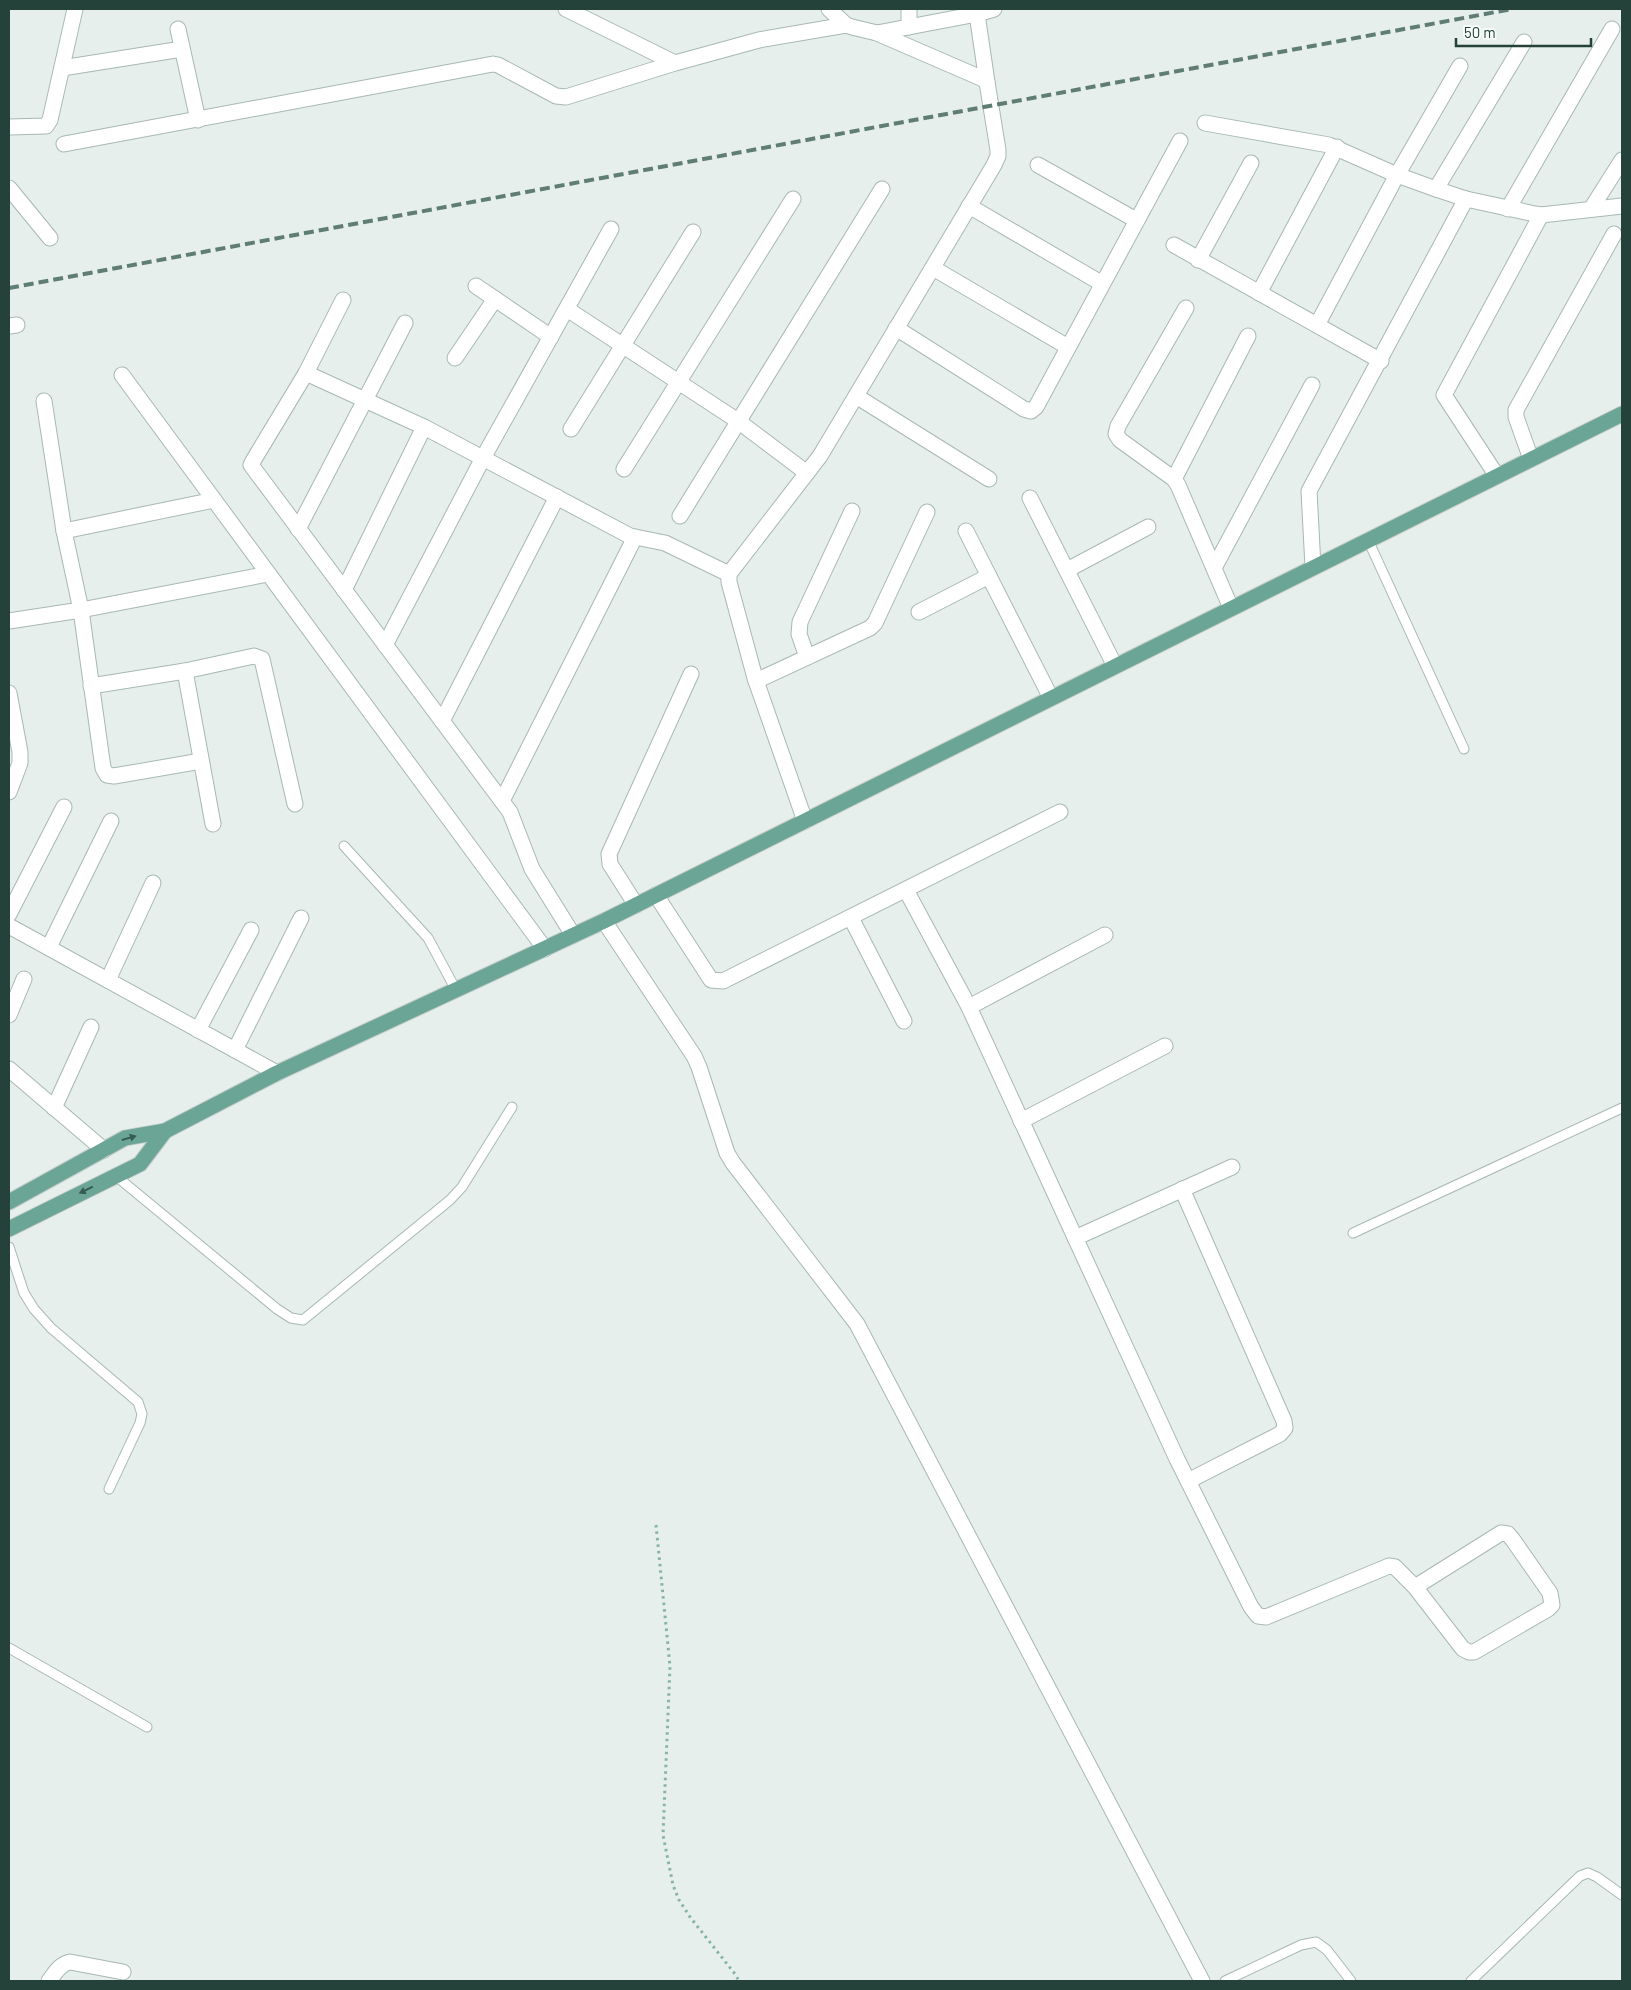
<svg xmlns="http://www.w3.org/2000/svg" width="1631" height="1990" font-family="Barlow,sans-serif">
	<rect width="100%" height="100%" fill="#e6efeb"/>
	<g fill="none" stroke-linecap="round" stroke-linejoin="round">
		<g stroke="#a8b8b2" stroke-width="11">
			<g id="service">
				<path d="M1368 540 1464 749"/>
				<path d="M344 846 428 938 456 990"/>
				<path d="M116 1176 277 1309 291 1318 303 1320 450 1200 462 1187 512 1107"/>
				<path d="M1353 1233 1622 1108"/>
				<path d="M9 1247 24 1293 34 1309 51 1328 138 1402 142 1414 140 1423 109 1489"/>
				<path d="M9 1648 147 1727"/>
				<path d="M1225 1981 1301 1945 1316 1942 1327 1950 1351 1981"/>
				<path d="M1471 1981 1580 1876 1588 1873 1597 1877 1622 1895"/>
			</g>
		</g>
		<g stroke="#a8b8b2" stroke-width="17">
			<g id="minor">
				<path d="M566 9 675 63"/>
				<path d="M977 14 987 82"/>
				<path d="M909 27V9"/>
				<path d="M178 29 198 120"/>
				<path d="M877 33 977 14 994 9"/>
				<path d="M62 68 182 49"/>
				<path d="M1205 123 1329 145 1397 175 1436 189 1466 199 1535 214 1541 215 1622 206"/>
				<path d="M9 127 46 126 50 120 75 9"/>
				<path d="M64 144 493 64 498 65 556 96 566 97 675 63 759 40 846 25"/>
				<path d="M1038 165 1136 220"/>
				<path d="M9 188 50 238"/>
				<path d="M1436 189 1524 42"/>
				<path d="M969 206 1101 283"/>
				<path d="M1508 209 1612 29"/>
				<path d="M1591 209 1622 160"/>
				<path d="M1174 245 1381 361"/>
				<path d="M1198 260 1251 163"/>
				<path d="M933 268 1068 347"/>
				<path d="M476 286 551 337"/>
				<path d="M1259 293 1337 147"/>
				<path d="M1186 308 1118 426 1116 434 1120 440 1174 479 1178 485 1231 608"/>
				<path d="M567 309 738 421 807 473"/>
				<path d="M1317 325 1397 175 1460 66"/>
				<path d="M9 326 17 325"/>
				<path d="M896 328 1024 409 1031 411 1036 407 1180 141"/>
				<path d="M455 358 495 299"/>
				<path d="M306 373 343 300"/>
				<path d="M122 375 545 949"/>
				<path d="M856 396 989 479"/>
				<path d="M44 401 64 531 81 610 103 768 107 775 114 776 201 761"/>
				<path d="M571 429 693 232"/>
				<path d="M1531 459 1516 417V410L1614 234"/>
				<path d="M624 469 793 199"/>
				<path d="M1497 476 1444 395 1541 215"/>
				<path d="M1174 479 1248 336"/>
				<path d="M1030 498 1115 666"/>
				<path d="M680 516 882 189"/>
				<path d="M298 529 405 323"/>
				<path d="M64 531 214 500"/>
				<path d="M966 531 1051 698"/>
				<path d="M1313 567 1309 491 1466 199"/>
				<path d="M1214 568 1312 385"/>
				<path d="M1067 570 1148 527"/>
				<path d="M344 590 424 427"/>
				<path d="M919 612 989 576"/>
				<path d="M9 621 81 610 268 574"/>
				<path d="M385 645 483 458 611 229"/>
				<path d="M807 657 799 634 800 622 852 511"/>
				<path d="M185 671 213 824"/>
				<path d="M756 681 870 628 875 623 927 512"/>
				<path d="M91 686 185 671 254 656 262 659 295 804"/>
				<path d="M9 693 20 752V763L9 792"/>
				<path d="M442 721 557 497"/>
				<path d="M502 801 635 537"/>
				<path d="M805 821 755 678 729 582V574L820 456 994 165 998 156V150L987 82 981 78 877 33 852 27 846 25 829 9"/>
				<path d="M906 890 969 1007 1177 1459 1251 1607 1258 1616 1266 1617 1389 1566 1395 1567 1415 1587 1463 1649 1469 1652H1474L1548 1609 1552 1605 1550 1593 1513 1540 1508 1534 1501 1533 1415 1587"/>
				<path d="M656 895 711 980 723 981 1060 812"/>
				<path d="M636 905 610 864 609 854 691 674"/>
				<path d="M9 914 64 807"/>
				<path d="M851 918 904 1021"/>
				<path d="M604 921 694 1056 699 1067 727 1153 733 1163 857 1324 1202 1981"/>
				<path d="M9 926 277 1073"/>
				<path d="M573 935 532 869 510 812 254 469 251 465 253 461 306 373 424 427 630 536 665 543 729 574"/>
				<path d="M49 947 111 821"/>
				<path d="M108 980 153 883"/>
				<path d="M969 1007 1105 935"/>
				<path d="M9 1015 24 979"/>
				<path d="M198 1030 251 930"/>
				<path d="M235 1050 301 918"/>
				<path d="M9 1069 104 1150"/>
				<path d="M54 1108 91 1027"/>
				<path d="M1021 1121 1165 1046"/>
				<path d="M1182 1189 1284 1421 1285 1428 1280 1434 1188 1481"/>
				<path d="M1075 1238 1232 1167"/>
				<path d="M49 1981C55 1973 60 1964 70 1962L123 1972"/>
			</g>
		</g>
		<g stroke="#c2cac8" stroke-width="17">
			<g id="primary">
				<path d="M9 1202 125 1138 165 1131 277 1073 604 921 1622 414"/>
				<path d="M9 1229 140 1164 165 1131"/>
			</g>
		</g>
		<path stroke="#86b3a5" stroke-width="3" stroke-dasharray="2.5 4" stroke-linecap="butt" d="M656 1525 670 1666 663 1835 673 1885 679 1900 690 1917 735 1974 739 1981"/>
		<use href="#service" stroke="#fff" stroke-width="9"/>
		<use href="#minor" stroke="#fff" stroke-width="15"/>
		<use href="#primary" stroke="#6aa596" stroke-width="15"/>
		<path stroke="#5f7d75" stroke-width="4" stroke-dasharray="10 5" stroke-linecap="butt" d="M9 288 1512 9"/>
	</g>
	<defs><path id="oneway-solid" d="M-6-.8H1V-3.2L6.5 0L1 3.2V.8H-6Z" transform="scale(1.25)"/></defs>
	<g fill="#365b51">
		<use href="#oneway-solid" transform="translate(129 1138) rotate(-16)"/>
		<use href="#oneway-solid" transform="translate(86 1190) rotate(154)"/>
	</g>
	<rect width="1631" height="1990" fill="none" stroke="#24423a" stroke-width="20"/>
	<path d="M1456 38v8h135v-8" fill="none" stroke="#24423a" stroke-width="2.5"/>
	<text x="1464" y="38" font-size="15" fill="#24423a" stroke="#f7fbf9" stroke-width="4" paint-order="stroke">50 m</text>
</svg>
